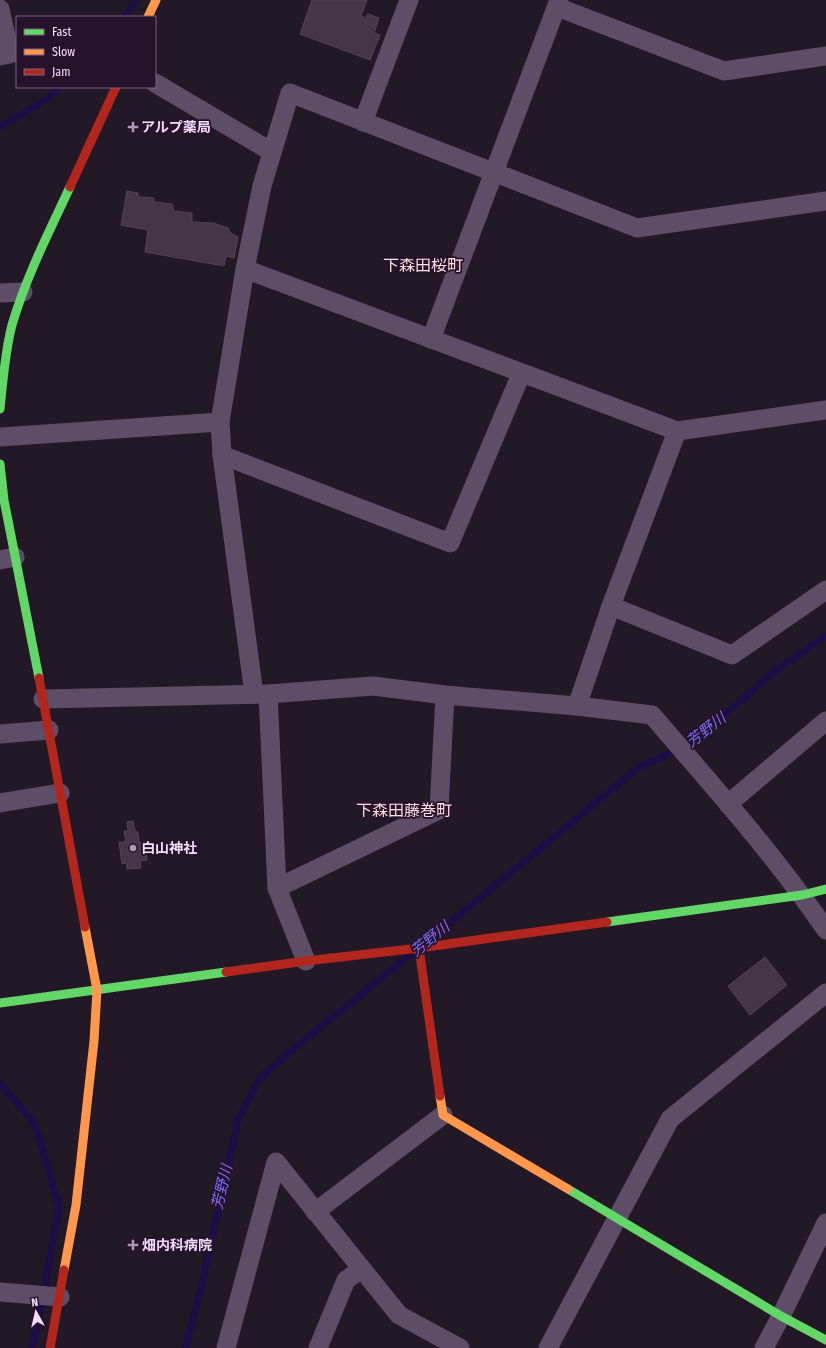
<svg xmlns="http://www.w3.org/2000/svg" width="826" height="1348" font-family="'Fira Sans Condensed','Noto Sans JP',sans-serif">
	<rect width="100%" height="100%" fill="#231825"/>
	<g fill="none" stroke-linecap="round" stroke-linejoin="round">
		<g stroke="#1e0e47" stroke-width="7">
			<path d="M124 17 136 0"/>
			<path d="M0 127 47 99 59 87"/>
			<path d="M429 940 639 767 691 744 776 670 826 636"/>
			<path d="M0 1083 35 1124 59 1207 42 1302 32 1348"/>
			<path d="M185 1348 200 1293 238 1120 260 1078 303 1041 410 955"/>
		</g>
	</g>
	<g fill="#443646" stroke="#544358">
		<path d="M312 0H367L361 16 365 18 368 14 379 18 374 33 380 35 370 60 300 34Z"/>
		<path d="M127 191 138 193V197L154 198V202L172 204 174 211 192 213V222L213 223 228 228 230 233 238 237 234 258 226 256 224 266 145 252 148 230 121 225Z"/>
		<path d="M133 821 135 831 138 832 139 843 145 842 147 860 140 861 141 868 127 869 126 863 122 864 119 842H126L124 831H128L127 822Z"/>
		<path d="M765 957 787 985 750 1015 728 986Z"/>
	</g>
	<g fill="none" stroke-linecap="round" stroke-linejoin="round">
		<g stroke="#5e4d66" stroke-width="19">
			<path d="M557 7 724 71 826 56"/>
			<path d="M0 9 10 54 0 56"/>
			<path d="M155 83 272 152"/>
			<path d="M363 122 409 0"/>
			<path d="M245 269 677 431 826 410"/>
			<path d="M0 293 23 292"/>
			<path d="M431 339 559 0"/>
			<path d="M0 437 220 422"/>
			<path d="M222 455 450 543 521 374"/>
			<path d="M0 560 15 557"/>
			<path d="M611 606 732 655 826 590"/>
			<path d="M254 694 222 455 220 422 245 269 262 186 290 93 637 228 826 201"/>
			<path d="M268 694 277 888 306 961"/>
			<path d="M43 699 268 694 373 686 445 695 577 706 652 715C712 785 774 854 826 930"/>
			<path d="M577 706 611 606 677 431"/>
			<path d="M0 734 49 730"/>
			<path d="M0 803 60 793"/>
			<path d="M728 804 826 721"/>
			<path d="M277 888 439 810 445 695"/>
			<path d="M315 1212 443 1115"/>
			<path d="M0 1292 60 1297"/>
			<path d="M226 1348 276 1162 399 1315 460 1348"/>
			<path d="M318 1348 346 1280 362 1269"/>
			<path d="M548 1348 670 1119 826 993"/>
			<path d="M764 1348 781 1316 826 1223"/>
		</g>
		<g stroke="#63d668" stroke-width="9">
			<path d="M0 409C3 381 5 351 12 325 26 277 49 232 70 187"/>
			<path d="M0 464 4 500 39 678"/>
			<path d="M607 922 802 895 826 889"/>
			<path d="M0 1003 226 972"/>
			<path d="M568 1189 781 1316 826 1340"/>
		</g>
		<g stroke="#ff974d" stroke-width="9">
			<path d="M148 17 156 0"/>
			<path d="M440 1096 443 1115 568 1189"/>
			<path d="M64 1270 76 1205 94 1041 97 990 85 927"/>
		</g>
		<g stroke="#b3261e" stroke-width="9">
			<path d="M70 187 116 87"/>
			<path d="M39 678 85 927"/>
			<path d="M419 948 607 922"/>
			<path d="M226 972 306 961 419 948 440 1096"/>
			<path d="M50 1348 64 1270"/>
		</g>
	</g>
	<g fill="#ac98b2" stroke="#27122b" stroke-width="1.5">
		<path d="M131 121h4v4h4v4h-4v4h-4v-4h-4v-4h4z"/>
		<circle cx="133" cy="848" r="4"/>
		<path d="M131 1239h4v4h4v4h-4v4h-4v-4h-4v-4h4z"/>
	</g>
	<g text-anchor="middle" stroke-width="3.5" stroke-linejoin="round" paint-order="stroke">
		<g font-size="14" font-weight="bold" fill="#f6ddfe" stroke="#27122b" text-anchor="start">
			<text x="141" y="132">アルプ薬局</text>
			<text x="141" y="853">白山神社</text>
			<text x="142" y="1250">畑内科病院</text>
		</g>
		<g font-size="15" font-style="italic" fill="#7e6efc" stroke="#27122b">
			<text transform="translate(706 730) rotate(-38)" y="5">芳野川</text>
			<text transform="translate(430 939) rotate(-39)" y="5">芳野川</text>
			<text transform="translate(222 1187) rotate(-77)" y="5">芳野川</text>
		</g>
		<g font-size="16" fill="#fedfdf" stroke="#27122b">
			<text x="423" y="271">下森田桜町</text>
			<text x="404" y="816">下森田藤巻町</text>
		</g>
	</g>
	<rect x="16" y="16" width="140" height="72" fill="#27122b" stroke="#7a637f"/>
	<rect x="24" y="29" width="20" height="6" fill="#63d668" stroke="#7a637f"/>
	<text x="52" y="36" font-size="12" fill="#f6ddfe">Fast</text>
	<rect x="24" y="49" width="20" height="6" fill="#ff974d" stroke="#7a637f"/>
	<text x="52" y="56" font-size="12" fill="#f6ddfe">Slow</text>
	<rect x="24" y="69" width="20" height="6" fill="#b3261e" stroke="#7a637f"/>
	<text x="52" y="76" font-size="12" fill="#f6ddfe">Jam</text>
	<g transform="translate(36 1312) rotate(352)" stroke="#27122b" stroke-width="3" paint-order="stroke">
	<path d="M0-3L7 15L0 10L-7 15Z" fill="#f6ddfe"/>
	<text y="-6" font-size="11" font-weight="bold" text-anchor="middle" fill="#f6ddfe">N</text>
	</g>
</svg>
